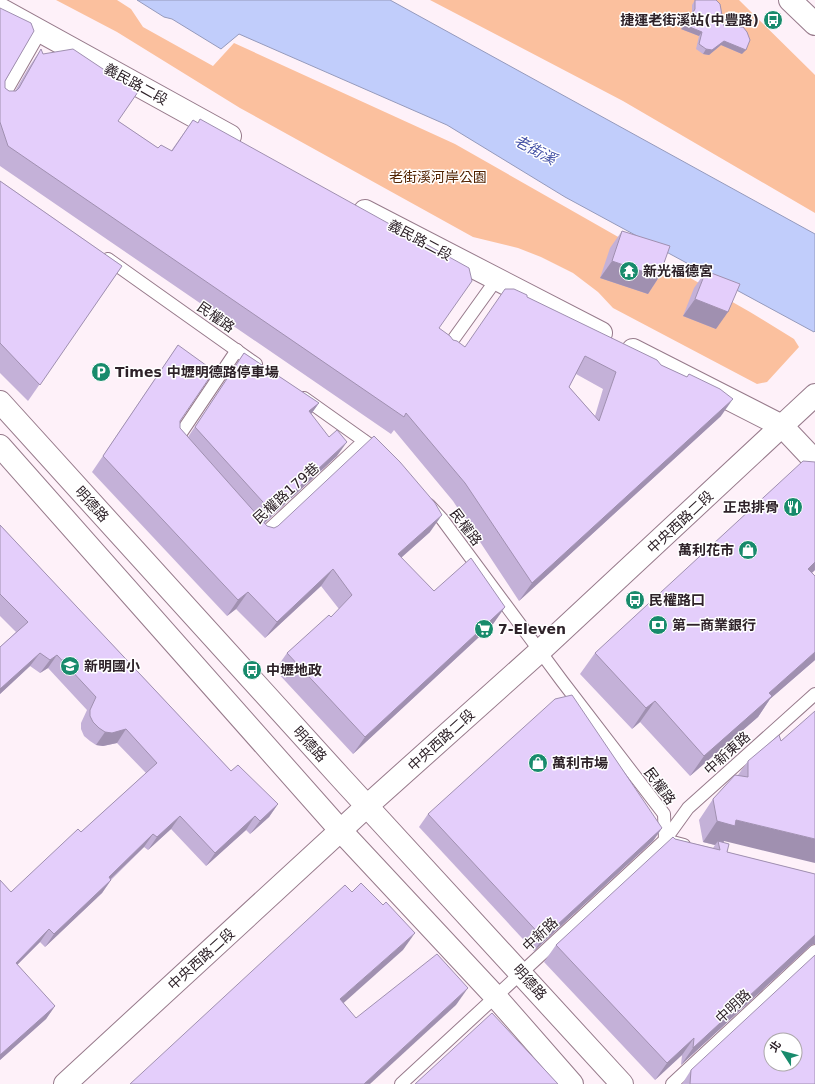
<svg xmlns="http://www.w3.org/2000/svg" width="815" height="1084" font-family="'DejaVu Sans','Noto Sans TC',sans-serif">
	<rect width="100%" height="100%" fill="#fef1f9"/>
	<g fill="#fbc09e">
		<path d="M56 0H117L131 9 143 27 213 66 234 43 455 144 750 312 794 339 799 347 767 382 757 384 613 308 598 292 573 273 541 257 518 248 473 237 240 108 117 32Z"/>
		<path d="M430 0H739L815 75V213L623 101Z"/>
	</g>
	<path fill="#c1cdfb" stroke="#959abc" d="M137 0H390L815 234V331L814 332 565 197 447 125 239 34 221 49 172 19 164 17Z"/>
	<g fill="none" stroke-linecap="round" stroke-linejoin="round">
		<g stroke="#977a8b" stroke-width="14">
			<g id="lane">
				<path d="M0 102 40 32"/>
				<path d="M108 259 256 364"/>
				<path d="M445 351 496 280"/>
				<path d="M304 398 380 452"/>
				<path d="M177 444 175 442 237 350"/>
				<path d="M429 505 442 519 562 681 664 814 665 840 684 845"/>
				<path d="M260 536 261 537 364 441"/>
				<path d="M401 1084 665 840 688 808 815 694"/>
				<path d="M672 1084 815 951"/>
			</g>
		</g>
		<g stroke="#977a8b" stroke-width="24">
			<g id="street">
				<path d="M0 402 342 779 622 1084"/>
				<path d="M0 446 341 831 495 996 572 1084"/>
				<path d="M65 1084 367 806 540 651 815 395"/>
			</g>
		</g>
		<g stroke="#977a8b" stroke-width="24">
			<g id="secondary">
				<path d="M790 0 815 24"/>
				<path d="M0 9 230 136"/>
				<path d="M365 211 601 333"/>
				<path d="M633 350 782 426 815 461"/>
			</g>
		</g>
		<use href="#lane" stroke="#fff" stroke-width="12"/>
		<use href="#street" stroke="#fff" stroke-width="22"/>
		<use href="#secondary" stroke="#fff" stroke-width="22"/>
	</g>
	<g fill="#c4b1d8" fill-rule="evenodd">
		<path d="M695 0 724 26 742 54 721 45 709 55 703 54 696 49 699 36 681 29 692 14V5Z"/>
		<path d="M0 8 5 88 9 91H15L29 67 41 49 43 54 118 121 158 148 171 151 193 120 453 340 465 347 527 297 661 365 687 377 689 374 721 416 519 601 453 501 394 430 391 434 0 166ZM576 374 603 389 595 416 569 387Z"/>
		<path d="M0 181 122 266 28 401 0 373Z"/>
		<path d="M622 231 659 277 648 294 600 278 610 248Z"/>
		<path d="M706 271 716 329 683 316 694 288Z"/>
		<path d="M178 345 180 421V428L188 437 244 353 319 403 311 414 337 456 265 523 267 526 274 528 430 532 401 558 434 591 505 607 493 624 353 754 275 670 287 653 331 617 339 609 321 586 265 638 236 609 227 616 92 472Z"/>
		<path d="M815 462V570L812 573 815 576V660L770 699 758 717 690 776 640 722 632 729 580 674 595 653Z"/>
		<path d="M0 525 231 771 278 804 269 817 250 834 246 830 206 866 171 829 148 850 144 847 111 880 102 893 45 947 40 942 17 965 55 1006 46 1019 0 1060V880L11 892 81 832 146 773 117 743 103 746 96 745 90 741 84 736 81 729V723L87 710 48 668 40 673 30 666 0 694V647L16 632 0 616Z"/>
		<path d="M781 741 723 843 727 852 815 874V944H814L810 946 681 1065 682 1055 655 1080 544 962 556 945 675 839 713 848 715 845 703 842 699 820 713 799 738 775 748 761Z"/>
		<path d="M428 814 662 828 653 841 534 951 419 827Z"/>
		<path d="M691 1070 815 1084H682Z"/>
	</g>
	<g fill="#a090b0">
		<path d="M685 25 702 32 699 36 681 29Z"/>
		<path d="M724 41 746 50 742 54 721 45 709 55 703 54 706 49Z"/>
		<path d="M612 261 659 277 648 294 600 278Z"/>
		<path d="M695 299 728 312 716 329 683 316Z"/>
		<path d="M733 399 721 416 519 601 532 583Z"/>
		<path d="M319 403 309 417V411Z"/>
		<path d="M347 442 337 456 261 526 272 512Z"/>
		<path d="M442 515 430 532 386 571 398 554Z"/>
		<path d="M815 562V570L793 589 808 569Z"/>
		<path d="M333 569 321 586 265 638 277 622Z"/>
		<path d="M248 592 236 609 227 616 238 600Z"/>
		<path d="M505 607 493 624 353 754 365 737Z"/>
		<path d="M815 652V660L770 699 758 717 690 776 704 756 769 693Z"/>
		<path d="M40 653 30 666 0 694V689Z"/>
		<path d="M57 655 48 668 40 673 50 660Z"/>
		<path d="M655 701 640 722 632 729 646 708Z"/>
		<path d="M126 729 117 743 103 746 96 745 105 732Z"/>
		<path d="M278 804 269 817 250 834 260 821Z"/>
		<path d="M180 816 171 829 148 850 157 837Z"/>
		<path d="M255 816 246 830 206 866 215 853Z"/>
		<path d="M736 820 815 839V863L724 841 720 847 718 841 715 845 703 842 717 821Z"/>
		<path d="M662 828 653 841 534 951 543 938Z"/>
		<path d="M153 834 144 847 99 890 109 877Z"/>
		<path d="M111 880 102 893 45 947 54 934Z"/>
		<path d="M49 929 40 942 6 976 16 963Z"/>
		<path d="M415 933 403 950 329 1016 340 999Z"/>
		<path d="M815 935V944H814L810 946 681 1065 693 1048Z"/>
		<path d="M468 988 456 1005 370 1084H364Z"/>
		<path d="M55 1006 46 1019 0 1060V1055Z"/>
		<path d="M694 1038 682 1055 655 1080 667 1063Z"/>
	</g>
	<g fill="#e4cefb" stroke="#a090b0" fill-rule="evenodd">
		<path d="M695 0H716L720 4 724 26 743 27 747 32 750 40 746 50 724 41 712 50 706 49 699 44 702 32 685 25 695 9Z"/>
		<path d="M0 8 31 23 34 31 5 81V88L9 91H16L19 88 41 49 43 54 73 49 112 75 114 72 140 89 118 121 158 148 161 145 172 151 193 120 198 123 200 119 469 268 472 281 439 328 450 336 453 340 457 341 465 347 505 289H514L527 295V297L657 360 661 365 687 377 689 374 720 389 733 399 532 583 465 483 406 413 404 417 8 146 0 122ZM585 356 616 372 599 421 569 387Z"/>
		<path d="M0 181 122 266 40 385 0 343Z"/>
		<path d="M622 231 670 246 659 277 612 261Z"/>
		<path d="M706 271 740 284 728 312 695 299Z"/>
		<path d="M178 345 214 371 180 421V428L267 526 274 528 278 526 374 436 400 462 435 503 442 515 398 554 434 591 471 558 505 607 365 737 287 653 329 615 331 617 352 595 333 569 277 622 248 592 238 600 103 456Z"/>
		<path d="M244 353 319 403 309 411 329 437 337 430 347 442 272 512 195 427Z"/>
		<path d="M803 461 815 462V562L808 569 815 576V652L769 693 772 696 704 756 655 701 646 708 595 653Z"/>
		<path d="M0 525 231 771 238 765 278 804 260 821 255 816 215 853 180 816 157 837 153 834 109 877 111 880 54 934 49 929 16 963 55 1006 0 1055V880L11 892 78 829 81 832 157 763 126 729 112 733 105 732 99 728 93 722 90 716V710L96 697 57 655 50 660 40 653 0 689V647L28 622 0 594Z"/>
		<path d="M572 695 662 828 543 938 428 814 555 699Z"/>
		<path d="M815 711V839L736 820 735 826 717 821 713 799 735 775 748 777V761L779 735 781 741Z"/>
		<path d="M673 837 675 839 720 850 718 841 729 844 727 852 815 874V935L693 1048 694 1038 667 1063 556 945Z"/>
		<path d="M361 883 383 905 386 902 415 933 340 999 356 1018 437 954 468 988 364 1084H130L345 885 352 892Z"/>
		<path d="M815 955V1084H690L691 1070ZM771 1040H795V1064H771Z"/>
		<path d="M492 1013 558 1084H415Z"/>
	</g>
	<defs>
		<g id="bus-disc" transform="scale(1)"><circle r="9.5" fill="#188b6c" stroke="#fff"/><path d="M-5-6H5V4H4V6H2V4H-2V6H-4V4H-5ZM-3.5-4V0h7V-4ZM-3.5 1.2v1.5H-2V1.2ZM2 1.2v1.5H3.5V1.2Z" fill="#fff"/></g>
		<g id="temple-disc" transform="scale(1)"><circle r="9.5" fill="#188b6c" stroke="#fff"/><path d="M0-6L5-2H3V0L6.5 2.5H4V6H1.5V3h-3V6H-4V2.5H-6.5L-3 0V-2H-5Z" fill="#fff"/></g>
		<g id="parking-disc" transform="scale(1)"><circle r="9.5" fill="#188b6c" stroke="#fff"/><path d="M-3.5-5.5H1a3.5 3.5 0 0 1 0 7H-1V5.5H-3.5ZM-1-3.4V-.6H.8a1.4 1.4 0 0 0 0-2.8Z" fill="#fff"/></g>
		<g id="restaurant-disc" transform="scale(1)"><circle r="9.5" fill="#188b6c" stroke="#fff"/><path d="M-5-6h1v4h1v-4h1v4h1v-4h1v5L-1.5 .5V6h-2V.5L-5-1ZM5-6V6H3V1.5H1.5Q1.5-4 5-6Z" fill="#fff"/></g>
		<g id="shop-disc" transform="scale(1)"><circle r="9.5" fill="#188b6c" stroke="#fff"/><path d="M-5-2.5h2.3a2.7 3.5 0 0 1 5.4 0H5L5.5 6h-11ZM-1.5-2.5h3a1.5 2.3 0 0 0-3 0Z" fill="#fff"/></g>
		<g id="bank-disc" transform="scale(1)"><circle r="9.5" fill="#188b6c" stroke="#fff"/><path d="M-6-4H6V4H-6ZM0-2.3a2.3 2.3 0 1 0 0 4.6a2.3 2.3 0 1 0 0-4.6Z" fill="#fff"/></g>
		<g id="supermarket-disc" transform="scale(1)"><circle r="9.5" fill="#188b6c" stroke="#fff"/><path d="M-6-5.5h2.5l.6 2H6L4.5 2H-2.5L-4.4-4H-6ZM-1.5 3.2a1.3 1.3 0 1 0 .1 0ZM3 3.2a1.3 1.3 0 1 0 .1 0Z" fill="#fff"/></g>
		<g id="school-disc" transform="scale(1)"><circle r="9.5" fill="#188b6c" stroke="#fff"/><path d="M0-5L7-2L0 1L-7-2ZM-4 1L0 2.5L4 1V4Q0 6-4 4Z" fill="#fff"/></g>
	</defs>
	<g fill-rule="evenodd">
		<use href="#bus-disc" x="773" y="20"/>
		<use href="#temple-disc" x="629" y="271"/>
		<use href="#parking-disc" x="101" y="372"/>
		<use href="#restaurant-disc" x="793" y="507"/>
		<use href="#shop-disc" x="748" y="550"/>
		<use href="#bus-disc" x="635" y="600"/>
		<use href="#bank-disc" x="658" y="625"/>
		<use href="#supermarket-disc" x="484" y="629"/>
		<use href="#school-disc" x="70" y="666"/>
		<use href="#bus-disc" x="252" y="670"/>
		<use href="#shop-disc" x="538" y="763"/>
	</g>
	<g text-anchor="middle" stroke-width="3" stroke-linejoin="round" paint-order="stroke">
		<g font-size="14" font-weight="bold" fill="#2e2229" stroke="#fff" text-anchor="start">
			<text x="759" y="25" text-anchor="end">捷運老街溪站(中豐路)</text>
			<text x="643" y="276">新光福德宮</text>
			<text x="115" y="377">Times 中壢明德路停車場</text>
			<text x="779" y="512" text-anchor="end">正忠排骨</text>
			<text x="734" y="555" text-anchor="end">萬利花市</text>
			<text x="649" y="605">民權路口</text>
			<text x="672" y="630">第一商業銀行</text>
			<text x="498" y="634">7-Eleven</text>
			<text x="84" y="671">新明國小</text>
			<text x="266" y="675">中壢地政</text>
			<text x="552" y="768">萬利市場</text>
		</g>
		<g font-size="14" fill="#2e2229" stroke="#fff">
			<text transform="translate(136 84) rotate(29)" y="5">義民路二段</text>
			<text transform="translate(420 240) rotate(28)" y="5">義民路二段</text>
			<text transform="translate(216 317) rotate(35)" y="5">民權路</text>
			<text transform="translate(286 493) rotate(-42)" y="5">民權路179巷</text>
			<text transform="translate(92 504) rotate(48)" y="5">明德路</text>
			<text transform="translate(680 522) rotate(-43)" y="5">中央西路二段</text>
			<text transform="translate(466 527) rotate(53)" y="5">民權路</text>
			<text transform="translate(441 740) rotate(-42)" y="5">中央西路二段</text>
			<text transform="translate(310 744) rotate(48)" y="5">明德路</text>
			<text transform="translate(727 753) rotate(-42)" y="5">中新東路</text>
			<text transform="translate(660 786) rotate(54)" y="5">民權路</text>
			<text transform="translate(540 934) rotate(-43)" y="5">中新路</text>
			<text transform="translate(201 959) rotate(-42)" y="5">中央西路二段</text>
			<text transform="translate(530 982) rotate(48)" y="5">明德路</text>
			<text transform="translate(733 1006) rotate(-43)" y="5">中明路</text>
		</g>
		<g font-size="14" fill="#512200" stroke="#fff">
			<text x="438" y="182">老街溪河岸公園</text>
		</g>
		<g font-size="15" font-style="italic" fill="#404ea4" stroke="#fff">
			<text transform="translate(535 150) rotate(28)" y="5">老街溪</text>
		</g>
	</g>
	<g transform="translate(783 1052) rotate(306)"><circle r="19" fill="#ffffff" stroke="#aba7a9"/>
	<path d="M0-3L7 15L0 10L-7 15Z" fill="#188b6c"/>
	<text y="-6" font-size="11" font-weight="bold" text-anchor="middle" fill="#2e2229">北</text>
	</g>
</svg>
